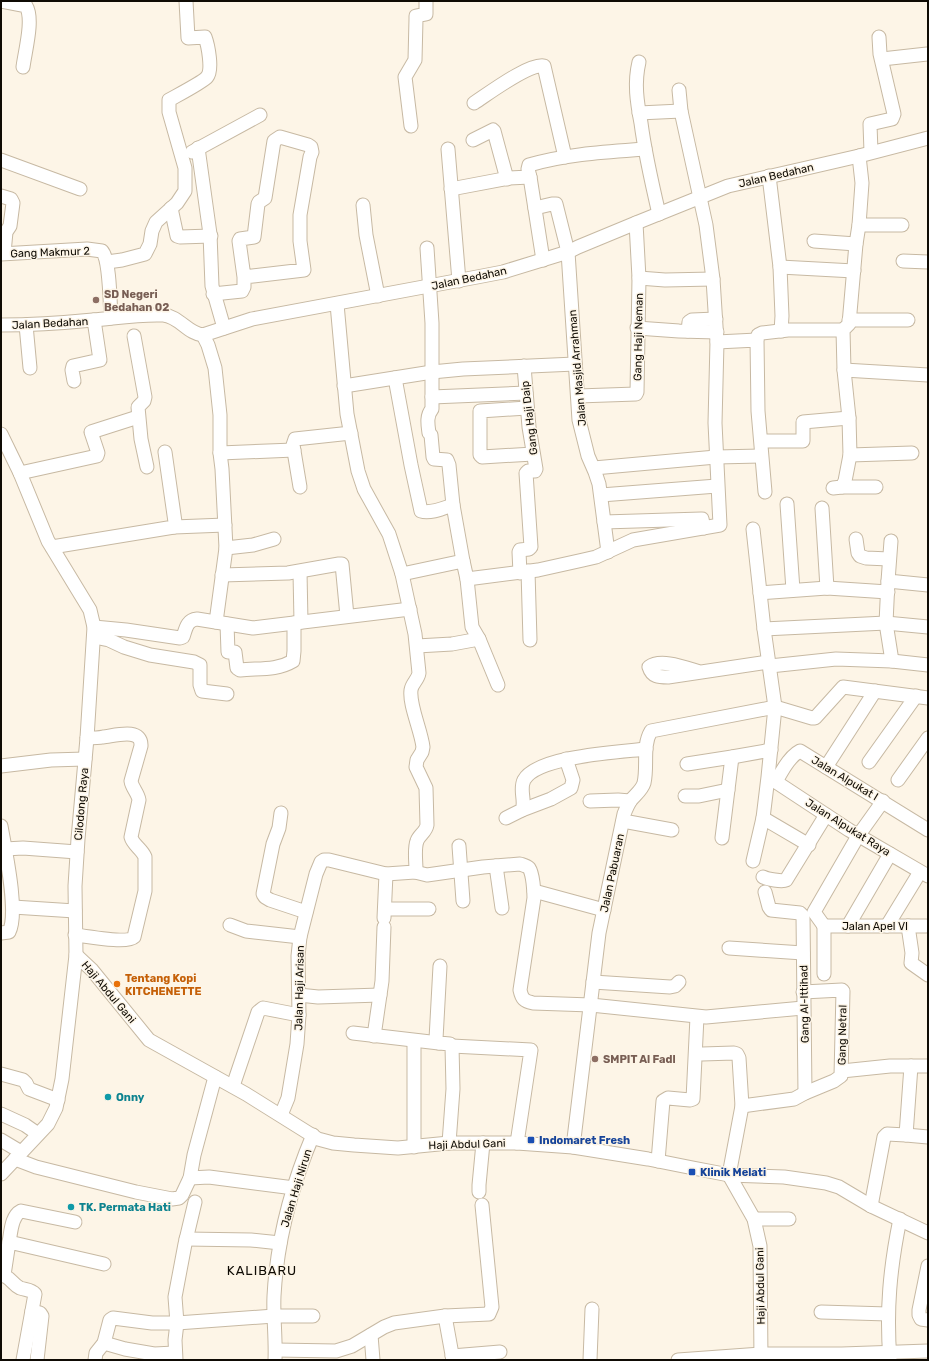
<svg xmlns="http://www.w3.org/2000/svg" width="929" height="1361" font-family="Rubik,sans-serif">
	<rect width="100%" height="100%" fill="#fdf5e7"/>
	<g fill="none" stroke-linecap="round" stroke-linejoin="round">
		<g stroke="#c7b9a3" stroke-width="15">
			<g id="minor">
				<path d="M1 1 26 6C34 19 25 51 23 67"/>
				<path d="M882 59 927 54"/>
				<path d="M639 62C634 83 637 102 641 123 645 154 652 184 659 214"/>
				<path d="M474 103C488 94 529 63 544 66L565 157"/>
				<path d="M639 113 681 111"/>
				<path d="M411 126 405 77 415 60 416 19V16L426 14V1"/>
				<path d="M473 140 493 130 494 131 507 179"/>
				<path d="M198 148 210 234 212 286 224 328"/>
				<path d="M448 149 459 281"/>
				<path d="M192 152 260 115"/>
				<path d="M871 152 870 124 892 119 894 114 880 54 879 37"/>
				<path d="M1 160 80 189"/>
				<path d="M769 176 780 267 782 316 781 331"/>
				<path d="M530 177 543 260"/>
				<path d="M451 189 509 178 530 177 528 169 529 165C567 154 605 152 645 149"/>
				<path d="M1 196 11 199 13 203 10 226 6 232 4 253"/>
				<path d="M363 205 366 235 378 296"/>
				<path d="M171 208 177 236 180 237 211 236"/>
				<path d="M535 208 552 204H556L568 252 579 420 588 456 595 472 599 484 608 552"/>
				<path d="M859 225H902"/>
				<path d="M814 241 856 244"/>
				<path d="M427 248 432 323V409C426 416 428 425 429 433L431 435 433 457 434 459 447 460 449 465 453 505 463 561"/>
				<path d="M1 254 87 249 102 251C110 260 110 304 111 318"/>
				<path d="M903 261 928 262"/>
				<path d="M107 262 122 260 145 254 150 244 152 231 156 222 177 203 185 191V168L169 112V100C176 96 203 82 207 77 213 70 208 45 205 37L188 38 186 1"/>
				<path d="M780 267 854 271"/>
				<path d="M639 278 665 280 713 279"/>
				<path d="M213 294 242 291 244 287V277L304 270 300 241V215L310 157 312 152 311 147 308 145 280 137 274 141 265 198 259 202 258 204 254 237 240 239 239 241 244 277"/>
				<path d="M849 320H908"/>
				<path d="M1 325C32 325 62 323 93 320 116 318 139 314 163 315 179 316 188 334 203 335L252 319 477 277 503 272 568 252 578 247 636 223 728 186 859 156 928 138"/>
				<path d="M26 325 30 368"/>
				<path d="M637 328 679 331 717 332"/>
				<path d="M688 331 689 322 692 320 716 319"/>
				<path d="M203 335 208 345 215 368 220 415V453L222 469 226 548 216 622"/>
				<path d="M134 336 145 397 144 401 138 407 141 439 147 467"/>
				<path d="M757 339 758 335 762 333 788 330H843"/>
				<path d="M717 342 757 340 758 411 765 492"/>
				<path d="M844 370 928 375"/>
				<path d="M395 378 411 465 421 511C430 514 444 508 453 505"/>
				<path d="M74 381 72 370 73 366 100 360 94 320"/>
				<path d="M344 386 432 372 463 369 575 364"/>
				<path d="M578 396 636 394 637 392 639 278 636 223"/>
				<path d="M432 397 526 393"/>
				<path d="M527 408 480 411V455L482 457 533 454"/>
				<path d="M1 434 20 473 48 541 90 610 94 627 87 738 78 839 75 886 76 955 62 1079 56 1108 48 1124 1 1174"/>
				<path d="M762 441H803V422L849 418"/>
				<path d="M220 453 294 450"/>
				<path d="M850 455 912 453"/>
				<path d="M594 468 716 457 761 456"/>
				<path d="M20 473 97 456 98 453 91 432 138 417"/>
				<path d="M300 487 293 445 295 439 351 433"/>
				<path d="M842 487H876"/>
				<path d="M833 488 842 487 845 481 850 455 849 418 844 370 843 330 849 324 856 244 859 225 862 183 859 156"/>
				<path d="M601 495 717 486"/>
				<path d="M787 504 793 590"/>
				<path d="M822 508 827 588"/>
				<path d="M604 522 701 519H702L704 528"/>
				<path d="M174 527 225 525"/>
				<path d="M856 539 858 553 860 556 866 558 889 559"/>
				<path d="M891 541 888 581 928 585"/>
				<path d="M52 547 174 527 175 526V522L165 452"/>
				<path d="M226 548 253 545 274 539"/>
				<path d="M528 571 530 640"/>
				<path d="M300 572 301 622"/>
				<path d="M520 573 519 552 520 550 529 549 531 547 526 473 528 471H535L536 469 529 427 524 366"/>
				<path d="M402 574 463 561 467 579 538 570 583 560 596 557 633 540 720 525 715 423 717 342 713 279 706 225 681 111 679 90"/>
				<path d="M222 575 288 573 339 564H342L347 616"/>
				<path d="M467 579 472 627 479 639 498 685"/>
				<path d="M888 581 886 623 892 661"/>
				<path d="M760 593 827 588 888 592"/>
				<path d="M227 624 228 652H235L237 668 240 670C258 668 276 671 293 661L294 651V623"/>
				<path d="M94 627 126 630 180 638 183 637C186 628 187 620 197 619L253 628 410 609"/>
				<path d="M764 629 886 623 928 627"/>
				<path d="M94 637 109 640 124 647 150 655 194 662 200 665V685L202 691 227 694"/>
				<path d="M417 646 452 644 479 639"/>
				<path d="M770 666 836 659 892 661 928 665"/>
				<path d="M700 672C686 668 661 658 649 667 652 677 659 677 668 677L768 662"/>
				<path d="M869 762 916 696"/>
				<path d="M687 764 732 757 771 750"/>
				<path d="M1 766 51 760 85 759"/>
				<path d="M826 767 875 691"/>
				<path d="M770 778 849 830 928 876"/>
				<path d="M898 780 928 738"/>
				<path d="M776 782C781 772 790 756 800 751L928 830"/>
				<path d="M685 796H699L728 790"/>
				<path d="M590 801 618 800 630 801"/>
				<path d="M522 810 551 799 571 788 573 780 566 759"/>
				<path d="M281 813 279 828 273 844 263 894 265 897 270 900 306 912"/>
				<path d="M506 818 522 810C526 801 519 790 524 780 537 756 620 752 646 749"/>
				<path d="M763 818 809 845"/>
				<path d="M623 821 672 830"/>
				<path d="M1 826C5 849 19 913 9 932L1 933"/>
				<path d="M722 838 732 757"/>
				<path d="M459 846 463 901"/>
				<path d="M5 849 23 848 77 852"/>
				<path d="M753 861 763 818 768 777 775 707 764 629 753 529"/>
				<path d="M496 866 502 908"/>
				<path d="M415 872 427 875 483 867 520 864C523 865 527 866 529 868 533 874 534 891 534 898L520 990C522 999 524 1001 533 1003L591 1005 706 1017 803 1008"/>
				<path d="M763 877C767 879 782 882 786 880L826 815"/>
				<path d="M534 891 604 910"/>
				<path d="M765 892 769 907 771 910 800 913 803 916 805 1093"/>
				<path d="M13 907 75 911"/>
				<path d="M385 909H429"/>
				<path d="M384 918 386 874"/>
				<path d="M230 925 246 931 300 937"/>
				<path d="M824 926 814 912 858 836 883 801"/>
				<path d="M824 926H926"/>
				<path d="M824 926V974"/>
				<path d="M848 926 890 854"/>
				<path d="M887 926 920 872"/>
				<path d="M908 926 912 953 911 963 928 975"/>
				<path d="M75 935C86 936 127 944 134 937L145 891V857C142 849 133 845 131 837L139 800C138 793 132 788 131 781L141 746C142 727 114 736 103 737 98 738 92 738 87 738"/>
				<path d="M729 948 803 953"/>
				<path d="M76 955 92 970 149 1040 246 1094 318 1139 333 1143 354 1145 398 1148 449 1143H517L573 1147 648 1159 693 1168 729 1175 784 1177 826 1183 839 1187 871 1206 928 1233"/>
				<path d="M440 966 436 1039 439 1043 450 1044 452 1046 453 1089 449 1143"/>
				<path d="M593 982 670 987 675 986 679 982"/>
				<path d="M299 995 318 997 380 995"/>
				<path d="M353 1033 439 1043"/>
				<path d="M374 1036 382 981 384 927"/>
				<path d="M414 1041V1147"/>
				<path d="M452 1046 531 1050 517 1143"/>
				<path d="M702 1054 734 1053 737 1054 739 1058 742 1106 729 1175"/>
				<path d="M842 1071 890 1066H928"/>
				<path d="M1 1074 23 1080 26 1083 29 1089 58 1100"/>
				<path d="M233 1086 258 1012 263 1008 299 1015"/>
				<path d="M742 1106 794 1099 805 1093 834 1081 841 1076 843 991 842 990 803 992"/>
				<path d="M1 1114 25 1125 38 1134"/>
				<path d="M281 1115 288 1098 297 1044 299 1015 298 956 300 937 316 874 321 862 324 860H329L386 874 415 872 416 870C416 861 414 849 417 841 419 835 426 832 427 825L426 788 416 767 417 760 422 752 423 747C421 730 409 705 411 690 412 683 418 680 419 673L415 634 402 574 389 534 364 489 358 471 347 414 337 304"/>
				<path d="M906 1135 928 1137"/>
				<path d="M1 1140 21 1152"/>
				<path d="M573 1147 599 933 624 814C626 809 628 804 631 800 635 795 642 790 644 783 648 766 642 746 651 731L775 707 812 718H815L843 687 928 698"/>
				<path d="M15 1159 36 1167 136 1192 172 1199 179 1198 182 1195 190 1178 194 1155 215 1077"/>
				<path d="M658 1161 663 1101 668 1098 690 1100 693 1099 697 1017"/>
				<path d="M729 1175 754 1219 760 1246 761 1360"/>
				<path d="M190 1178 209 1177 294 1188"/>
				<path d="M479 1192V1185L483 1143"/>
				<path d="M871 1206 884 1137 887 1134 906 1135 911 1066"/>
				<path d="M754 1219H789"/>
				<path d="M186 1239 251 1240 280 1243"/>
				<path d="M9 1242C11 1233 11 1216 21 1211L75 1222"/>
				<path d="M928 1266 919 1310V1315L921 1319 928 1320"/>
				<path d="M1 1275C10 1276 12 1284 20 1288 26 1290 31 1289 35 1294L23 1360"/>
				<path d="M4 1275 9 1242 104 1264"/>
				<path d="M32 1311 40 1313 42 1316 37 1360"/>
				<path d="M821 1312 888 1314"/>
				<path d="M445 1316 453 1360"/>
				<path d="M371 1335 373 1360"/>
				<path d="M104 1343 125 1349 154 1354 175 1353"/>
				<path d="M276 1350 336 1351 352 1346 384 1327 394 1323 445 1316 489 1314 492 1307 482 1205"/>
				<path d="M452 1356 500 1352"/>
				<path d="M95 1360 96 1353 104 1343 110 1320 113 1318 152 1323H177L274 1316H313"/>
				<path d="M176 1360 175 1340 177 1323 175 1297 185 1244 195 1202"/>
				<path d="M275 1360C276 1339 273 1317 274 1296 277 1240 291 1187 313 1135"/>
				<path d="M590 1360 592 1309"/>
				<path d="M678 1360 761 1354H842L928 1351"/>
				<path d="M890 1360C886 1310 890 1268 900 1219"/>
			</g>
		</g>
		<use href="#minor" stroke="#fff" stroke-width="13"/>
	</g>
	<g fill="#8d6e63" stroke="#fdf5e7" stroke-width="1.5">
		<circle cx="96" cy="300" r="4"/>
		<circle cx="595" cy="1059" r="4"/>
	</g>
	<circle fill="#e8710a" stroke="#fdf5e7" stroke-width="1.5" cx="117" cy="984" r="4"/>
	<g fill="#0f9aa8" stroke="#fdf5e7" stroke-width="1.5">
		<circle cx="108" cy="1097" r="4"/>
		<circle cx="71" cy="1207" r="4"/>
	</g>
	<g fill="#1a4fb4" stroke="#fdf5e7" stroke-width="1.5">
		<rect x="527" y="1136" width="8" height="8" rx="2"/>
		<rect x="688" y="1168" width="8" height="8" rx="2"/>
	</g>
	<g text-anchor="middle" stroke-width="3" stroke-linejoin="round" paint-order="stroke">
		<g font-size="11" fill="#0f0b04" stroke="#fdf5e7">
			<text transform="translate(776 175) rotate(-13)" y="4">Jalan Bedahan</text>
			<text transform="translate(50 252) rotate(-2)" y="4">Gang Makmur 2</text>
			<text transform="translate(469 278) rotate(-12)" y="4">Jalan Bedahan</text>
			<text transform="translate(50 323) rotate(-3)" y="4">Jalan Bedahan</text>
			<text transform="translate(638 337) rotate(-89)" y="4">Gang Haji Neman</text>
			<text transform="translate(577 368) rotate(-95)" y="4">Jalan Masjid Arrahman</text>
			<text transform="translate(529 418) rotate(-97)" y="4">Gang Haji Daip</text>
			<text transform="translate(845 778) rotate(31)" y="4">Jalan Alpukat I</text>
			<text transform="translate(81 804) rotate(-85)" y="4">Cilodong Raya</text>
			<text transform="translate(848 827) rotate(32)" y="4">Jalan Alpukat Raya</text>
			<text transform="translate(612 873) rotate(-78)" y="4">Jalan Pabuaran</text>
			<text x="875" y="930">Jalan Apel VI</text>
			<text transform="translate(299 988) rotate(-89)" y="4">Jalan Haji Arisan</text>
			<text transform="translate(109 992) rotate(50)" y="4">Haji Abdul Gani</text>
			<text transform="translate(804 1004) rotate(-91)" y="4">Gang Al-Ittihad</text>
			<text transform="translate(842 1035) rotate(-89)" y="4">Gang Netral</text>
			<text transform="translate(467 1144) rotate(-2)" y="4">Haji Abdul Gani</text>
			<text transform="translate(296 1188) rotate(-73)" y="4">Jalan Haji Nirun</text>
			<text transform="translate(760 1286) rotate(-91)" y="4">Haji Abdul Gani</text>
		</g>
		<g font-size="11" font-weight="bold" fill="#785e54" stroke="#fdf5e7" text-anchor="start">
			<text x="104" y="298">SD Negeri<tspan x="104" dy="13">Bedahan 02</tspan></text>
			<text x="603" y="1063">SMPIT Al Fadl</text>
		</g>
		<g font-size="11" font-weight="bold" fill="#c56008" stroke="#fdf5e7" text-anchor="start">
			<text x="125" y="982">Tentang Kopi<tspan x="125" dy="13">KITCHENETTE</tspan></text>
		</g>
		<g font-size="11" font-weight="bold" fill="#0d838f" stroke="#fdf5e7" text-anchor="start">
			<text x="116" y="1101">Onny</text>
			<text x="79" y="1211">TK. Permata Hati</text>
		</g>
		<g font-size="11" font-weight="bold" fill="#164399" stroke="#fdf5e7" text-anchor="start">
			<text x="539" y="1144">Indomaret Fresh</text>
			<text x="700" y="1176">Klinik Melati</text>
		</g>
		<g font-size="13" letter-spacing="1" fill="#0f0b04" stroke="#fdf5e7">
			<text x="262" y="1275">KALIBARU</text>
		</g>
	</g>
	<rect width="929" height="1361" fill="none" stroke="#0f0b04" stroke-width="4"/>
</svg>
